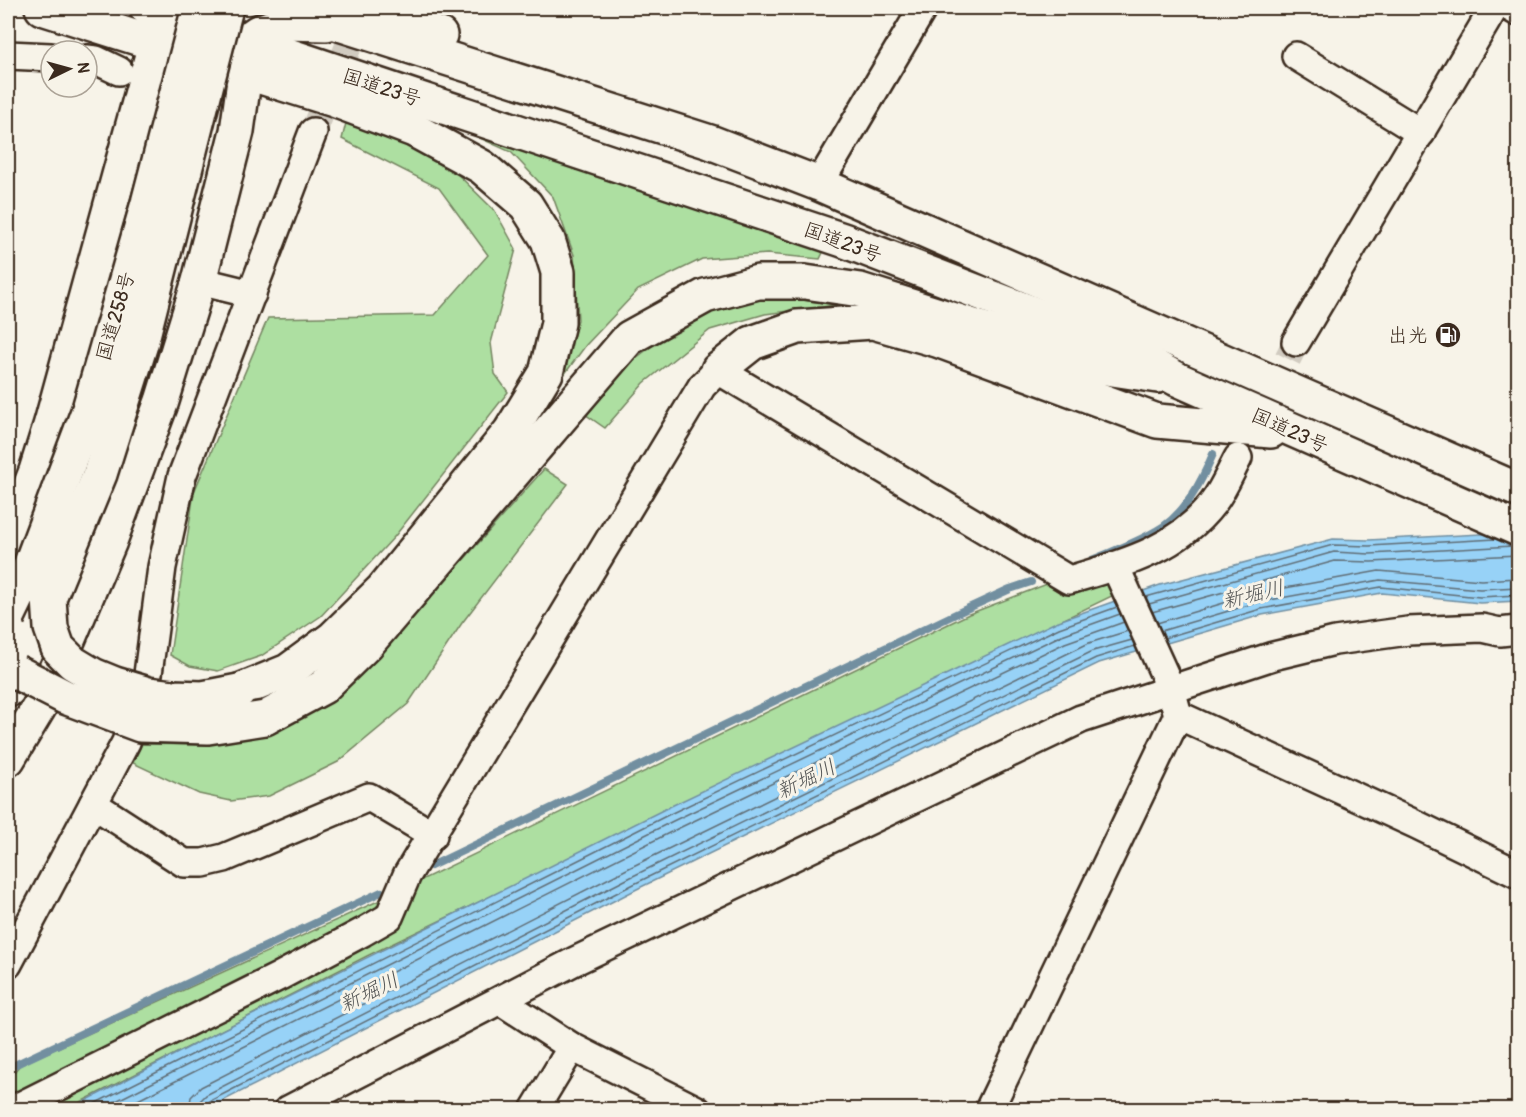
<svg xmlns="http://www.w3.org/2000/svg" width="1526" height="1117" font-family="Pangolin,'Klee One',sans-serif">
	<rect width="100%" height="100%" fill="#f7f3e8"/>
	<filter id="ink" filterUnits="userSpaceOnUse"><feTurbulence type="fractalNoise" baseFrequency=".0167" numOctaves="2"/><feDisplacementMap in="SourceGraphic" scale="12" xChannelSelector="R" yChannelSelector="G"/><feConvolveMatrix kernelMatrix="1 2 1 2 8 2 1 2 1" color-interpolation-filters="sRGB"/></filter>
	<g filter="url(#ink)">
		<g fill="#addfa1" stroke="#748460" stroke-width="1.5">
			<path d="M440 120 826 246 820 259 767 254 702 259 638 290 586 345 558 383 578 320 574 255 553 197 511 152Z"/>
			<path d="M346 123 442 159 495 211 516 249 491 343 495 374 508 392 395 536 321 616 261 656 218 671 190 666 170 655 194 492 268 318 435 315 488 255 439 188 342 139Z"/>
			<path d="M782 297 837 305 765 314 710 330 644 383 605 428 585 414 636 358 685 321 730 301Z"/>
			<path d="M544 469 568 484 462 623 408 704 338 762 269 796 231 801 199 794 133 763 142 744 205 745 267 734 348 687 406 625Z"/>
			<path d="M1107 578 1116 594 369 955 67 1109H8V1079L20 1065 378 901 969 614 1047 584 1059 592Z"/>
		</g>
		<path fill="#97d2f7" stroke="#728fa0" stroke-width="1.5" d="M1518 532V601L1480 603 1382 593 1262 615 1099 663 637 889 207 1109 68 1110 224 1029 667 808 1056 622 1160 585 1333 539 1369 540Z"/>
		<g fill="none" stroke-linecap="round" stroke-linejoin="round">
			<g stroke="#606d75" stroke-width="1.5">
				<path d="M1146 597 1333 545 1369 546 1496 539"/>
				<path d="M1149 604 1334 552 1370 554 1513 546"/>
				<path d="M1152 612 1335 561 1371 562 1518 555"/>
				<path d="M1157 623 1257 593 1379 571 1481 580 1518 578"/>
				<path d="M1161 631 1259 602 1380 580 1480 589 1518 587"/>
				<path d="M1164 638 1261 609 1381 587 1480 597 1518 595"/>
				<path d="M82 1110 670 814 1059 628 1117 607"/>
				<path d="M98 1110 673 821 1062 635 1120 614"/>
				<path d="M118 1110 677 829 1065 643 1124 622"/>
				<path d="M189 1110 191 1097 201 1087 627 869 1089 643 1128 631"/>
				<path d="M198 1110 200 1101 206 1095 631 877 1093 651 1132 640"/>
				<path d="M206 1110V1105L210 1101 634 884 1096 658 1135 646"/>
			</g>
			<g stroke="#728fa0" stroke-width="8">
				<path d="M1092 560C1113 551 1136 543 1156 531 1184 516 1201 483 1213 454"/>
				<path d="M431 866 964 610 1010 589 1031 582"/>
				<path d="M8 1068 381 892"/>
			</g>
			<g stroke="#d1cbc0" stroke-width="27" stroke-dasharray="27 14" stroke-linecap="butt">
				<path d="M313 132 363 11"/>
				<path d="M1251 432 1296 342"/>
			</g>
			<g stroke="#3b2a1e" stroke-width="32">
				<g id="minor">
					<path d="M1511 8 1518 12"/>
					<path d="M8 55 51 57"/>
					<path d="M1296 56 1421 133"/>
					<path d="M87 59 96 60 119 71"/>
					<path d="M819 184 923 8"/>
					<path d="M199 281 252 294"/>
					<path d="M1296 342 1494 8"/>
					<path d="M1115 566 1171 689 1178 715 1415 824 1518 874"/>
					<path d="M93 804 184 863H203L224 858 369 797 433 835"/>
					<path d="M8 964 126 742 148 674 162 567 182 476 313 132"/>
					<path d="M501 1001 572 1047 697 1110"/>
					<path d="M12 1110 280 976 363 932 389 917 407 875 702 386 718 370 1069 580C1123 564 1177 550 1213 503 1223 490 1230 473 1238 458"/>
					<path d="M288 1110 575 961 1081 719 1273 656 1335 641 1408 631 1482 628 1500 632 1518 630"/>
					<path d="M534 1110 572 1047"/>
					<path d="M989 1110 1178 715"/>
				</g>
			</g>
			<g stroke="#3b2a1e" stroke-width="38">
				<g id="primary">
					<path d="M228 53 258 32 283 23 326 24"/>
					<path d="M9 541 36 471 51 423 163 15"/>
					<path d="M8 567 20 551 38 517"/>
					<path d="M8 690 49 598"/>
					<path d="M8 759 41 704 110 541 162 401 199 281 237 131 247 59 245 43"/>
				</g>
			</g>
			<g stroke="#3b2a1e" stroke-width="38">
				<g id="trunk">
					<path d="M42 8 334 100 414 130 482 167 526 205 548 240 558 272V323L546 373 510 432 383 589 333 638 288 671 239 691"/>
					<path d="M147 8 843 240 1118 346 1177 379 1518 529"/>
					<path d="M289 8 710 142 819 184 1518 490"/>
					<path d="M369 8 440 35"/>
					<path d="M718 370 752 343 797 327 873 322 937 340 1157 421 1271 431"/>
					<path d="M265 718 323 687 367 644 629 338 705 296 758 282H805L860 290 1106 368 1158 376"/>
				</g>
			</g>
			<use href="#minor" stroke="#f7f3e8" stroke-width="27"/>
			<use href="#primary" stroke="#f7f3e8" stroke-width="33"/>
			<use href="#trunk" stroke="#f7f3e8" stroke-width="33"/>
			<g stroke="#3b2a1e" stroke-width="38" stroke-linecap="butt">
				<g id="trunk-bridge">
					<path d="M226 8 141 344 100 474 49 598 51 628 58 648 73 663 93 675 115 684 148 694 173 697 203 698 239 691"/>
					<path d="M8 617 21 590 89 409 148 203 199 8"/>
					<path d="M16 672 65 697 140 725 208 727 265 718"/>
				</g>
			</g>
			<use href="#trunk-bridge" stroke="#f7f3e8" stroke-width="33"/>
		</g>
	</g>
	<defs>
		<g id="fuel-disc" transform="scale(1.35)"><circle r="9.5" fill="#3b2a1e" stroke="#f7f3e8"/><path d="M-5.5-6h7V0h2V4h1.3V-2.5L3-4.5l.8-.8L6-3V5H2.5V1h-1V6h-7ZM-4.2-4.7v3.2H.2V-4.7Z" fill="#fff"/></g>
	</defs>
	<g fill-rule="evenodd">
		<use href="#fuel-disc" x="1448" y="335"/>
	</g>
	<g text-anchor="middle" stroke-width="6" stroke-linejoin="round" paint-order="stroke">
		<g font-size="20" fill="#3b2a1e" stroke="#f7f3e8">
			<text transform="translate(382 87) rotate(18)" y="7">国道23号</text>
			<text transform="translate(843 242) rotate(20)" y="7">国道23号</text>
			<text transform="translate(115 316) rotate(-74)" y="7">国道258号</text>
			<text transform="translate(1290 430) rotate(24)" y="7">国道23号</text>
		</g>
		<g font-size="20" fill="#3b2a1e" stroke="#f7f3e8" text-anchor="end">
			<text x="1428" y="342">出光</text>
		</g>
		<g font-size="21" font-style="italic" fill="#525454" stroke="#f7f3e8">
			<text transform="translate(1253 594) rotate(-13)" y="7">新堀川</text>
			<text transform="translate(806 779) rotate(-26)" y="7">新堀川</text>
			<text transform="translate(369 992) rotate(-26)" y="7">新堀川</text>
		</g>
	</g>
	<rect width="1526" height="1117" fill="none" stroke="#f7f3e8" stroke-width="30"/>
	<rect x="15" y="15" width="1496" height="1087" fill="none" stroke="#3b2a1e" stroke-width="2" filter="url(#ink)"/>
	<g transform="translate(69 69) rotate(85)"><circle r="28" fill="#f7f3e8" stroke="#aca397" stroke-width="1.5"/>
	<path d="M0-4.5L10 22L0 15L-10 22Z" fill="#3b2a1e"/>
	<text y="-9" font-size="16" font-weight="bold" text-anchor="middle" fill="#3b2a1e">N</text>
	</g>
</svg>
